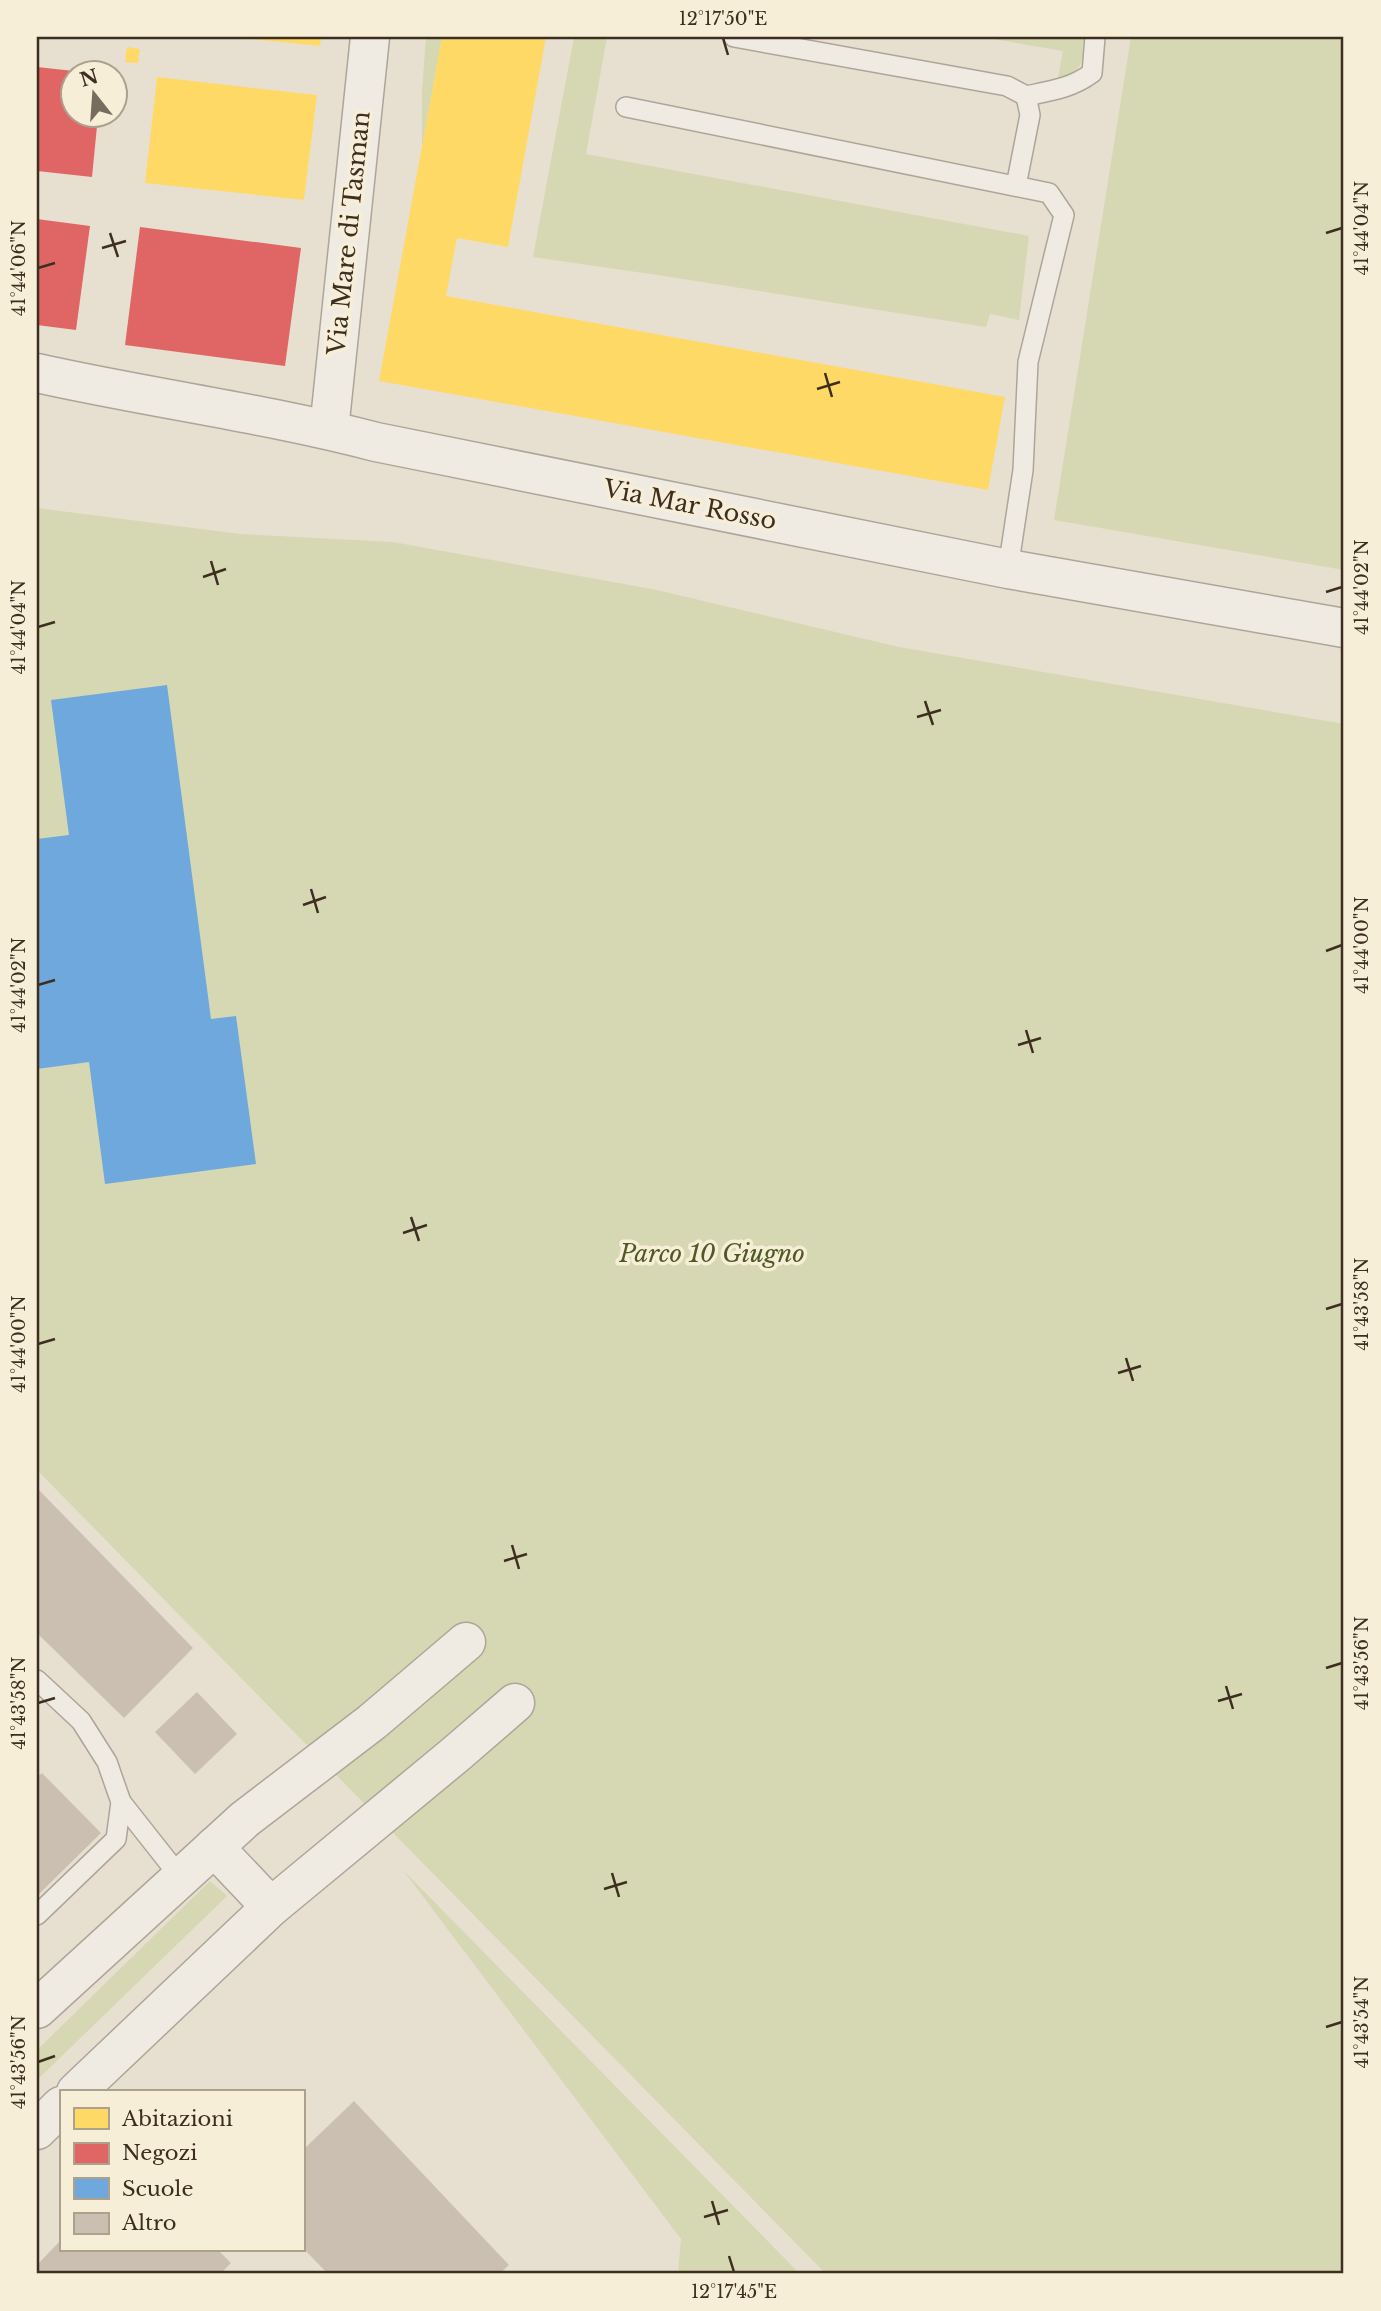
<svg xmlns="http://www.w3.org/2000/svg" width="1381" height="2311" font-family="'Libre Baskerville',serif">
	<rect width="100%" height="100%" fill="#e7e0d1"/>
	<g fill="#d6d7b3">
		<path d="M426 37H442L422 148V90Z"/>
		<path d="M574 37H607L586 154 1029 236 1019 320 990 314 986 327 664 276 533 257Z"/>
		<path d="M982 37H1084C1083 58 1084 68 1065 79L1058 77 1063 51Z"/>
		<path d="M1131 37H1344V570L1054 520Z"/>
		<path d="M37 508 240 534 393 542 657 590 899 647 1344 724V2274H826L37 1470Z"/>
		<path d="M403 1870 800 2274H678L681 2239Z"/>
		<path d="M210 1881 227 1896 37 2080V2050Z"/>
	</g>
	<g fill="#ffd966">
		<path d="M252 37H321L320 46 251 39Z"/>
		<path d="M442 37H546L508 247 457 238 446 296 1005 397 988 490 379 381Z"/>
		<path d="M127 47 140 49 138 63 125 62Z"/>
		<path d="M157 77 317 95 304 200 145 183Z"/>
	</g>
	<g fill="#e06666">
		<path d="M37 67 74 71V116H98L92 177 37 171Z"/>
		<path d="M37 219 90 226 76 330 37 325Z"/>
		<path d="M140 227 301 248 285 366 125 345Z"/>
	</g>
	<path fill="#6fa8dc" d="M167 685 211 1019 236 1016 256 1164 105 1184 89 1062 37 1069V839L69 835 51 700Z"/>
	<g fill="#cbbfb2">
		<path d="M37 1488 193 1648 124 1718 37 1633Z"/>
		<path d="M197 1692 237 1734 195 1774 155 1732Z"/>
		<path d="M42 1773 101 1833 37 1896V1777Z"/>
		<path d="M354 2101 509 2265 499 2274H328L303 2248V2150Z"/>
		<path d="M61 2240V2250H218L231 2263 220 2274H37V2265Z"/>
	</g>
	<g fill="none" stroke-linecap="round" stroke-linejoin="round">
		<g stroke="#ada599" stroke-width="22">
			<g id="service">
				<path d="M734 37 1007 86 1026 96 1030 115 1016 186"/>
				<path d="M1026 96C1051 91 1072 88 1092 73L1095 37"/>
				<path d="M626 107 1049 193 1064 215 1028 362 1023 470 1008 569"/>
				<path d="M37 1680 81 1721 107 1762 121 1802 116 1839 37 1915"/>
				<path d="M121 1802 181 1878"/>
			</g>
		</g>
		<g stroke="#ada599" stroke-width="41">
			<g id="minor">
				<path d="M37 373C149 398 265 413 376 442L1008 569 1344 628"/>
				<path d="M329 430 370 37"/>
				<path d="M214 1847 271 1907"/>
				<path d="M37 2009 245 1819 372 1722 466 1642"/>
				<path d="M76 2092 271 1907 456 1754 515 1703"/>
				<path d="M37 2130 61 2106"/>
			</g>
		</g>
		<use href="#service" stroke="#efebe3" stroke-width="19"/>
		<use href="#minor" stroke="#efebe3" stroke-width="38"/>
	</g>
	<path fill="none" stroke="#3d2e20" stroke-width="2.5" d="M723 38 728 55M110 233 118 257M1326 233 1342 228M102 248 126 241M38 268 55 263M825 373 832 397M817 389 840 382M211 561 218 585M203 577 226 569M1326 592 1342 587M38 627 55 622M925 701 933 725M917 717 941 710M311 889 318 913M303 905 326 897M1326 951 1342 945M38 985 55 980M1026 1030 1033 1053M1018 1045 1041 1038M411 1217 419 1241M403 1233 427 1225M1326 1309 1342 1304M38 1344 55 1339M1126 1358 1133 1381M1118 1373 1141 1366M512 1545 519 1569M504 1561 527 1554M1326 1668 1342 1663M1226 1686 1233 1709M1218 1701 1242 1694M38 1703 55 1698M612 1873 619 1897M604 1889 627 1882M1326 2027 1342 2022M38 2062 55 2056M712 2201 719 2225M704 2217 728 2210M729 2256 734 2272"/>
	<g text-anchor="middle" stroke-width="7" stroke-linejoin="round" paint-order="stroke">
		<g font-size="24" fill="#3d2e20" stroke="#f7eed8">
			<text transform="translate(349 233) rotate(-84)" y="8">Via Mare di Tasman</text>
			<text transform="translate(690 505) rotate(11)" y="8">Via Mar Rosso</text>
		</g>
		<g font-size="24" font-style="italic" fill="#4d5a26" stroke="#f7eed8">
			<text x="712" y="1262">Parco 10 Giugno</text>
		</g>
	</g>
	<rect width="1381" height="2311" fill="none" stroke="#f7eed8" stroke-width="77"/>
	<rect x="60" y="2090" width="245" height="161" fill="#f7eed8" stroke="#ada18e" stroke-width="2"/>
	<rect x="74" y="2108" width="35" height="21" fill="#ffd966" stroke="#ada18e" stroke-width="2"/>
	<text x="122" y="2126" font-size="21" fill="#3d2e20">Abitazioni</text>
	<rect x="74" y="2143" width="35" height="21" fill="#e06666" stroke="#ada18e" stroke-width="2"/>
	<text x="122" y="2160" font-size="21" fill="#3d2e20">Negozi</text>
	<rect x="74" y="2178" width="35" height="21" fill="#6fa8dc" stroke="#ada18e" stroke-width="2"/>
	<text x="122" y="2196" font-size="21" fill="#3d2e20">Scuole</text>
	<rect x="74" y="2213" width="35" height="21" fill="#cbbfb2" stroke="#ada18e" stroke-width="2"/>
	<text x="122" y="2230" font-size="21" fill="#3d2e20">Altro</text>
	<g transform="translate(94 94) rotate(343)"><circle r="33" fill="#f7eed8" stroke="#ada18e" stroke-width="2"/>
	<path d="M0-5L12 26L0 18L-12 26Z" fill="#786c5e"/>
	<text y="-10" font-size="19" font-weight="bold" text-anchor="middle" fill="#3d2e20">N</text>
	</g>
	<rect x="38" y="38" width="1304" height="2234" fill="none" stroke="#3d2e20" stroke-width="2.5"/>
	<g font-size="18" text-anchor="middle" fill="#3d2e20">
		<text x="723" y="25">12°17'50"E</text>
		<text transform="translate(1362 228) rotate(-90)" y="6">41°44'04"N</text>
		<text transform="translate(19 268) rotate(-90)" y="6">41°44'06"N</text>
		<text transform="translate(1362 587) rotate(-90)" y="6">41°44'02"N</text>
		<text transform="translate(19 627) rotate(-90)" y="6">41°44'04"N</text>
		<text transform="translate(1362 945) rotate(-90)" y="6">41°44'00"N</text>
		<text transform="translate(19 985) rotate(-90)" y="6">41°44'02"N</text>
		<text transform="translate(1362 1304) rotate(-90)" y="6">41°43'58"N</text>
		<text transform="translate(19 1344) rotate(-90)" y="6">41°44'00"N</text>
		<text transform="translate(1362 1663) rotate(-90)" y="6">41°43'56"N</text>
		<text transform="translate(19 1703) rotate(-90)" y="6">41°43'58"N</text>
		<text transform="translate(1362 2022) rotate(-90)" y="6">41°43'54"N</text>
		<text transform="translate(19 2062) rotate(-90)" y="6">41°43'56"N</text>
		<text x="734" y="2298">12°17'45"E</text>
	</g>
</svg>
